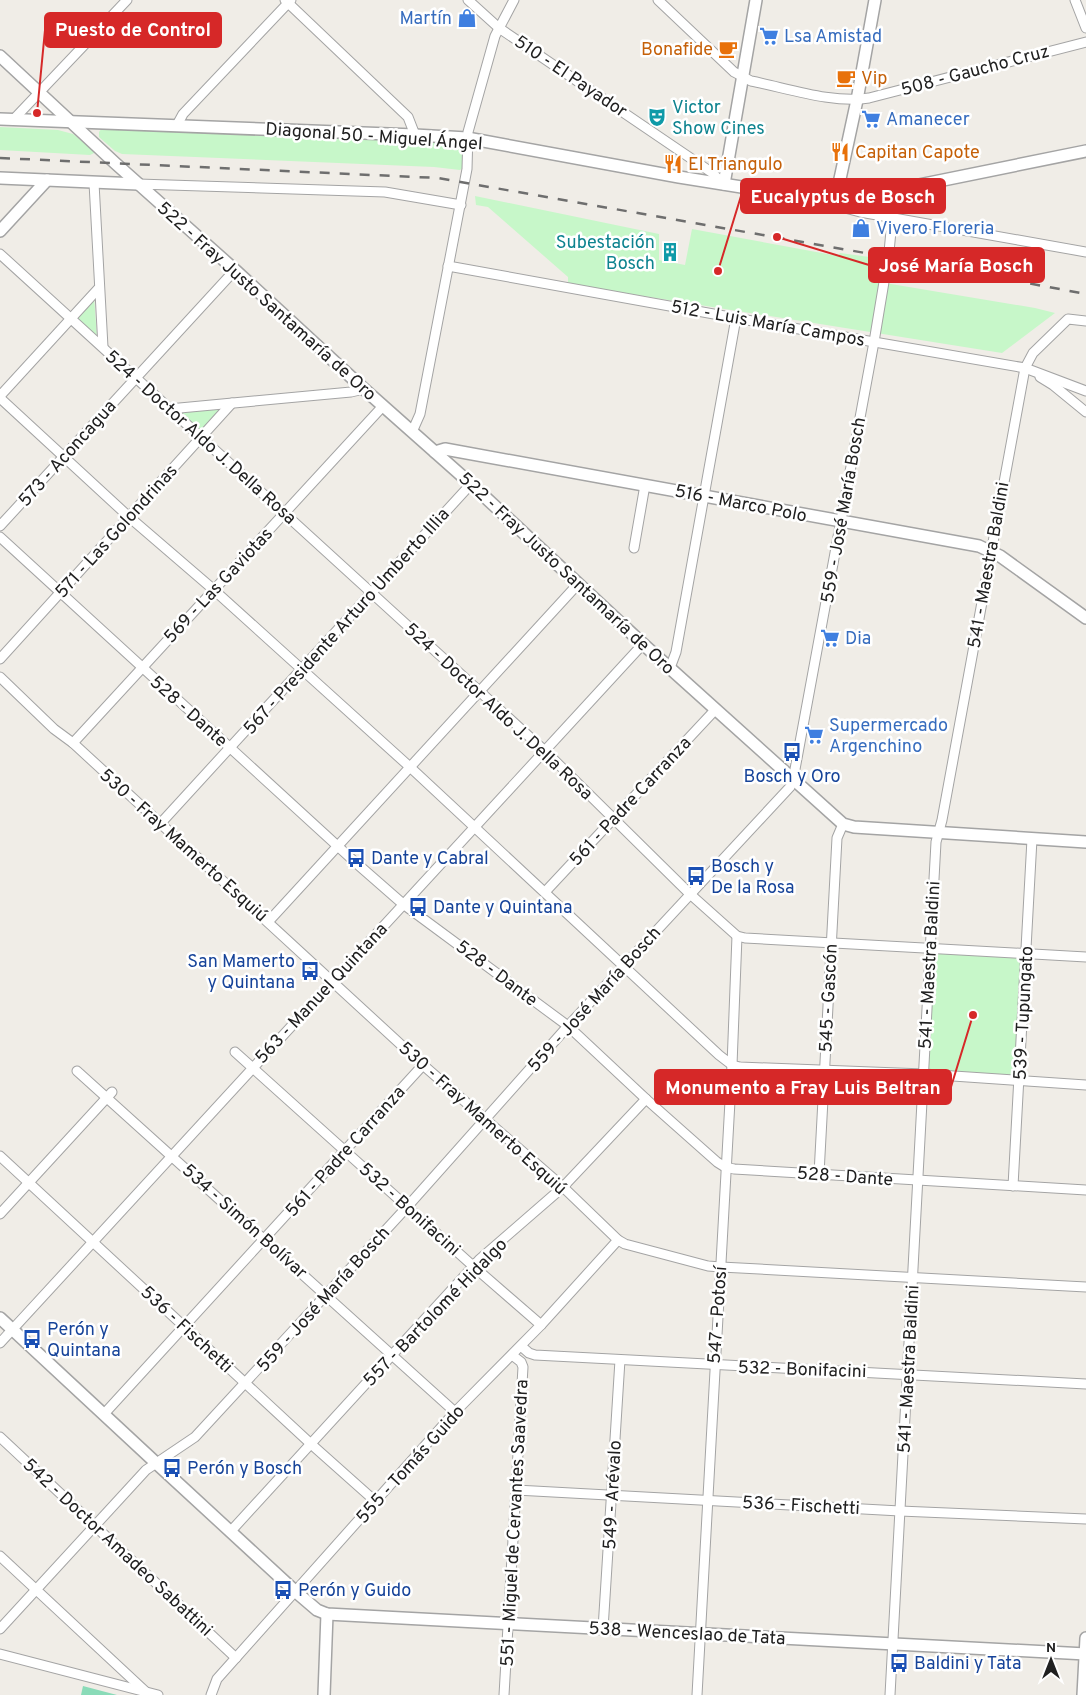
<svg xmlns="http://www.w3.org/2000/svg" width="1086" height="1695" font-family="Overpass,sans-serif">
	<rect width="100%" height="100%" fill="#f0ede7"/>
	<g fill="#c7f7c9">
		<path d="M0 127 58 130 73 134 96 152 90 155 0 150Z"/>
		<path d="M102 128 425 140 461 143 464 147V167L460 170 434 167 122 154 115 151 99 137V132Z"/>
		<path d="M475 196 659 234V260L685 265 692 229 838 256 840 253 877 258 873 281 1035 308 1055 313 1002 353 568 284V277L488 207 476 205Z"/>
		<path d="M94 297 97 337 76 318Z"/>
		<path d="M224 408 199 433 175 412Z"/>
		<path d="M932 953 1021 957 1015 1075 926 1071Z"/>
	</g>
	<path fill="#8adbb8" d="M83 1686 117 1695H81Z"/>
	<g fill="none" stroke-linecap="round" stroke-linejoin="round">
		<g stroke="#a4a4a4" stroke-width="11">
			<g id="minor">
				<path d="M285 0 408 117 415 135"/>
				<path d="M468 0 499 28 711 172 724 184"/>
				<path d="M658 0 734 72 751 81C787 88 833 104 869 98L1086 42"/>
				<path d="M1075 0 1086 28"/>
				<path d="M13 120 127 0"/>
				<path d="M177 125 183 114 291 0"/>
				<path d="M94 183 103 347"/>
				<path d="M138 184 385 192 461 205"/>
				<path d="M835 202 845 208 860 212 1086 252"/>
				<path d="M0 254 545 751 690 894 737 936 745 938 1086 957"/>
				<path d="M448 266 764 323 1025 368 1086 391"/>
				<path d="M1040 377 1053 385 1086 412"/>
				<path d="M0 396 98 289"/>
				<path d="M0 398 128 516 214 590 411 768 719 1055 732 1065 740 1067 924 1074 1086 1085"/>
				<path d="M169 409 351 392 364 389"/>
				<path d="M412 432 420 414 467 169 468 132 495 36 514 0"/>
				<path d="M0 526 235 270"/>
				<path d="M0 537 355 862 403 904 568 1026 646 1099 717 1162 725 1167 734 1169 1086 1190"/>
				<path d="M634 548 645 485"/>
				<path d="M0 659 232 403"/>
				<path d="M670 668 676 652 736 318"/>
				<path d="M0 677 54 729 73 743 423 1065 563 1187 618 1240 625 1244 708 1266 721 1267 1086 1287"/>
				<path d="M73 743 383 406"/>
				<path d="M160 824 471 484"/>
				<path d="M545 892 715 710"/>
				<path d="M268 922 578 584"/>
				<path d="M235 1052 473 1266 541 1325"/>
				<path d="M77 1071 455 1412"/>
				<path d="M0 1156 311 1444 375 1501"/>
				<path d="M819 1174 837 838 843 824"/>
				<path d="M1013 1186 1032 839"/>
				<path d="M0 1214 112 1092"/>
				<path d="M0 1343 643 644"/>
				<path d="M521 1346 529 1353 535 1355 1086 1384"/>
				<path d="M104 1414 423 1065"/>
				<path d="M0 1437 236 1658"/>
				<path d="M516 1490 900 1511 1086 1519"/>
				<path d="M231 1531 479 1260 563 1187 646 1099"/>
				<path d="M0 1556 146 1692"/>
				<path d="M0 1629 146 1470 195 1437 407 1207 568 1026 790 787 793 780 874 342 889 252 891 231 888 217"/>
				<path d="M603 1629 620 1360"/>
				<path d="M0 1654 158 1695"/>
				<path d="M211 1695 217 1679 455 1412 541 1325 618 1240"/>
				<path d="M504 1695 523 1367 521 1362 512 1355"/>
				<path d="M697 1695 732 1065 737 936"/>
				<path d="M890 1695 936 842 942 820 1025 368 1033 353 1068 319 1086 321"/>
			</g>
		</g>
		<g stroke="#a4a4a4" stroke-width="14">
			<g id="tertiary">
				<path d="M0 56 115 163 235 270 364 389 471 484 643 644 843 824 854 827 1086 842"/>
				<path d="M0 119 415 135 467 138 679 177 835 202 1086 151"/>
				<path d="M0 178 138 184"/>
				<path d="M724 184 756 0"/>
				<path d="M835 202 857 100 875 0"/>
				<path d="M0 231 47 180"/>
				<path d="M435 452 445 449 979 546 1000 556 1086 618"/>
				<path d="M0 1318 155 1462 296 1592 317 1610 327 1614 1086 1654"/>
				<path d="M324 1695 327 1614"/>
				<path d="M1083 1695 1086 1638"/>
			</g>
		</g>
		<use href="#minor" stroke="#fff" stroke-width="9"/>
		<use href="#tertiary" stroke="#fff" stroke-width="11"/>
		<path stroke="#6e6e6e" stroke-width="2.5" stroke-dasharray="10 10" stroke-linecap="butt" d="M0 158 438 178 888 257 1086 294"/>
	</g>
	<defs>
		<g id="shop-bare" transform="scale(1.5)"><path d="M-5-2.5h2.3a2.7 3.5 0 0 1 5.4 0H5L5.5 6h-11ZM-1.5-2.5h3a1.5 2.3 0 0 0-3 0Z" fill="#3f7fe0" stroke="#fff" stroke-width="2.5" paint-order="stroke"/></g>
		<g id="supermarket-bare" transform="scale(1.5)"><path d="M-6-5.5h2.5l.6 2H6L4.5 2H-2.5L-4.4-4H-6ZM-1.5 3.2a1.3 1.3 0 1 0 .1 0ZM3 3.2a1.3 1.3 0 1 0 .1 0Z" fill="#3f7fe0" stroke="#fff" stroke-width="2.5" paint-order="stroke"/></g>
		<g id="cafe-bare" transform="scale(1.5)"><path d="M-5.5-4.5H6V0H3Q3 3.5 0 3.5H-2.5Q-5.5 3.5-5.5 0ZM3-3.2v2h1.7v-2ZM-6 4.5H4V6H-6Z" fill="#e8710a" stroke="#fff" stroke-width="2.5" paint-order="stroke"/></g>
		<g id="theatre-bare" transform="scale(1.5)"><path d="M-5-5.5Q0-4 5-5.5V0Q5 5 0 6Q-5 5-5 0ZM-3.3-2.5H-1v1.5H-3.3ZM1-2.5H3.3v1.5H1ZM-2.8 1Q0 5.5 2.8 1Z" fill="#0f9aa8" stroke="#fff" stroke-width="2.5" paint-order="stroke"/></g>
		<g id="restaurant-bare" transform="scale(1.5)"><path d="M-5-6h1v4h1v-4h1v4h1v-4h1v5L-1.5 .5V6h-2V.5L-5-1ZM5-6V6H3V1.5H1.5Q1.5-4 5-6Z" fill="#e8710a" stroke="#fff" stroke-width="2.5" paint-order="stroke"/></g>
		<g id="building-bare" transform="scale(1.5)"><path d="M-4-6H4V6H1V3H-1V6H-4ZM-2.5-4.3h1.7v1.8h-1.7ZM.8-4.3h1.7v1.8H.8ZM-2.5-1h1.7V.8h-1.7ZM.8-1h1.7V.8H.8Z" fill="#0f9aa8" stroke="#fff" stroke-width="2.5" paint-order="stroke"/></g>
		<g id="bus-bare" transform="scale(1.5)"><path d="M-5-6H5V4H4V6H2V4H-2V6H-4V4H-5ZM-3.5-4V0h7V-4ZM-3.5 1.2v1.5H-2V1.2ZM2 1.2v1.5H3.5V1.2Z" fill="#1a4fb4" stroke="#fff" stroke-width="2.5" paint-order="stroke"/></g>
	</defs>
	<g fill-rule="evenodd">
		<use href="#shop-bare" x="467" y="18"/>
		<use href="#supermarket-bare" x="769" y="36"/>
		<use href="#cafe-bare" x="728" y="49"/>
		<use href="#cafe-bare" x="846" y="78"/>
		<use href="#theatre-bare" x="657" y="117"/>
		<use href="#supermarket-bare" x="871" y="119"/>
		<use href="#restaurant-bare" x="840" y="152"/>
		<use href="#restaurant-bare" x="673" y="164"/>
		<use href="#shop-bare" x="861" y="228"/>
		<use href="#building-bare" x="670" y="252"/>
		<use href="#supermarket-bare" x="830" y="638"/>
		<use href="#supermarket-bare" x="814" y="735"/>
		<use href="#bus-bare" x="792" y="752"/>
		<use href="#bus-bare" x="356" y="858"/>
		<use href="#bus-bare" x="696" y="876"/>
		<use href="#bus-bare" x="418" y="907"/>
		<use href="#bus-bare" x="310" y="971"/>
		<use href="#bus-bare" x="32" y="1339"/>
		<use href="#bus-bare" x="172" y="1468"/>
		<use href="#bus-bare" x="283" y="1590"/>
		<use href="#bus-bare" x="899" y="1663"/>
	</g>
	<g text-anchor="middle" stroke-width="5" stroke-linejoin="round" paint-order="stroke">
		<g font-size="18" fill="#366cbe" stroke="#fff" text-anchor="start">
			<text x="452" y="24" text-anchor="end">Martín</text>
			<text x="784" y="42">Lsa Amistad</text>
			<text x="886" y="125">Amanecer</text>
			<text x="876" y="234">Vivero Floreria</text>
			<text x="845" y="644">Dia</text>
			<text x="829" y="731">Supermercado<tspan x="829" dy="21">Argenchino</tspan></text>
		</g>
		<g font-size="18" fill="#c56008" stroke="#fff" text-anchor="start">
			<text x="713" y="55" text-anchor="end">Bonafide</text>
			<text x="861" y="84">Vip</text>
			<text x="855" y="158">Capitan Capote</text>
			<text x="688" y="170">El Triangulo</text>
		</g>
		<g font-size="18" fill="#202020" stroke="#fff">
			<text transform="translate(975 70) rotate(-15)" y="6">508 - Gaucho Cruz</text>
			<text transform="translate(571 76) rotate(34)" y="6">510 - El Payador</text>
			<text transform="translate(374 136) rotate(4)" y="6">Diagonal 50 - Miguel Ángel</text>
			<text transform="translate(267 301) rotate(42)" y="6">522 - Fray Justo Santamaría de Oro</text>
			<text transform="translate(768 323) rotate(10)" y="6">512 - Luis María Campos</text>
			<text transform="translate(201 437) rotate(42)" y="6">524 - Doctor Aldo J. Della Rosa</text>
			<text transform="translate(67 453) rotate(-48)" y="6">573 - Aconcagua</text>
			<text transform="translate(741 503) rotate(11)" y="6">516 - Marco Polo</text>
			<text transform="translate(843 510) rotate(-80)" y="6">559 - José María Bosch</text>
			<text transform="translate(116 531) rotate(-48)" y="6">571 - Las Golondrinas</text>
			<text transform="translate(988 565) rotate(-80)" y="6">541 - Maestra Baldini</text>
			<text transform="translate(567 573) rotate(43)" y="6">522 - Fray Justo Santamaría de Oro</text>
			<text transform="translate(218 585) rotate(-47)" y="6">569 - Las Gaviotas</text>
			<text transform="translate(346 621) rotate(-48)" y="6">567 - Presidente Arturo Umberto Illia</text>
			<text transform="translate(189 711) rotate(42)" y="6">528 - Dante</text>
			<text transform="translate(499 711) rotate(43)" y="6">524 - Doctor Aldo J. Della Rosa</text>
			<text transform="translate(630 801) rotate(-47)" y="6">561 - Padre Carranza</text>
			<text transform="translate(184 845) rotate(42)" y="6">530 - Fray Mamerto Esquiú</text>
			<text transform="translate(929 965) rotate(-87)" y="6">541 - Maestra Baldini</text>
			<text transform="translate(497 973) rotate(37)" y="6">528 - Dante</text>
			<text transform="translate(321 993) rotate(-47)" y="6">563 - Manuel Quintana</text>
			<text transform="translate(828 998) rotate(-87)" y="6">545 - Gascón</text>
			<text transform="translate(594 999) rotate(-48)" y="6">559 - José María Bosch</text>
			<text transform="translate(1023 1013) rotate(-87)" y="6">539 - Tupungato</text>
			<text transform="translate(483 1118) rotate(42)" y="6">530 - Fray Mamerto Esquiú</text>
			<text transform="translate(345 1151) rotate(-48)" y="6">561 - Padre Carranza</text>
			<text transform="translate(845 1176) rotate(4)" y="6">528 - Dante</text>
			<text transform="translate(410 1209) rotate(42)" y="6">532 - Bonifacini</text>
			<text transform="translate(245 1221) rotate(42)" y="6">534 - Simón Bolívar</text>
			<text transform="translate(323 1299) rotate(-48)" y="6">559 - José María Bosch</text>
			<text transform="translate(435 1312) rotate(-46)" y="6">557 - Bartolomé Hidalgo</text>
			<text transform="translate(717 1315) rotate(-86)" y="6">547 - Potosí</text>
			<text transform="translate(187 1329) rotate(43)" y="6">536 - Fischetti</text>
			<text transform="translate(802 1369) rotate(2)" y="6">532 - Bonifacini</text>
			<text transform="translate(908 1369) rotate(-87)" y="6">541 - Maestra Baldini</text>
			<text transform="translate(410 1464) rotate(-48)" y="6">555 - Tomás Guido</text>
			<text transform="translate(612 1495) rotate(-87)" y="6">549 - Arévalo</text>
			<text transform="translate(801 1505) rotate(3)" y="6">536 - Fischetti</text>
			<text transform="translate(514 1523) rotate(-87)" y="6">551 - Miguel de Cervantes Saavedra</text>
			<text transform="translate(118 1547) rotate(43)" y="6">542 - Doctor Amadeo Sabattini</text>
			<text transform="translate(687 1633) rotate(3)" y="6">538 - Wenceslao de Tata</text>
		</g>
		<g font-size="18" fill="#0d838f" stroke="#fff" text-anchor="start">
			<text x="672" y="113">Victor<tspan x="672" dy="21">Show Cines</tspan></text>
			<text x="655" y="248" text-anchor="end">Subestación<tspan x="655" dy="21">Bosch</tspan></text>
		</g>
		<g font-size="18" fill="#164399" stroke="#fff" text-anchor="start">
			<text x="792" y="782" text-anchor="middle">Bosch y Oro</text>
			<text x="371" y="864">Dante y Cabral</text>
			<text x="711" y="872">Bosch y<tspan x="711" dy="21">De la Rosa</tspan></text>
			<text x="433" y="913">Dante y Quintana</text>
			<text x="295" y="967" text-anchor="end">San Mamerto<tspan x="295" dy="21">y Quintana</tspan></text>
			<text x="47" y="1335">Perón y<tspan x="47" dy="21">Quintana</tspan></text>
			<text x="187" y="1474">Perón y Bosch</text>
			<text x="298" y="1596">Perón y Guido</text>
			<text x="914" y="1669">Baldini y Tata</text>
		</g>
	</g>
	<path fill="none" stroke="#d62828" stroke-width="2" d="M37 113L45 30M718 271L741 196M777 237L869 265M973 1015L951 1087"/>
	<g fill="#d62828" stroke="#fff" stroke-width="2">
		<circle cx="37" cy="113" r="5"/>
		<circle cx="718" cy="271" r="5"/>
		<circle cx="777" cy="237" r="5"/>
		<circle cx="973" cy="1015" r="5"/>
	</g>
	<g fill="#d62828" stroke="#d62828" stroke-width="2">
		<rect x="45" y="13" width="176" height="34" rx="5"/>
		<rect x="741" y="179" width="204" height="34" rx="5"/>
		<rect x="869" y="248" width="175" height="34" rx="5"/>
		<rect x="655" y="1070" width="296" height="34" rx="5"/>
	</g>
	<g font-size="19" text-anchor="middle" font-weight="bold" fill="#fff">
		<text x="133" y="36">Puesto de Control</text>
		<text x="843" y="203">Eucalyptus de Bosch</text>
		<text x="956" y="272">José María Bosch</text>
		<text x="803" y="1094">Monumento a Fray Luis Beltran</text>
	</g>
	<g transform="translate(1051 1660)" stroke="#ffffff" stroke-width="4" paint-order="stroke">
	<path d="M0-4L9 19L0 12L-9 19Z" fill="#202020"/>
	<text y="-8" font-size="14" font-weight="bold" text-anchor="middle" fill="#202020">N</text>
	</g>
</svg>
